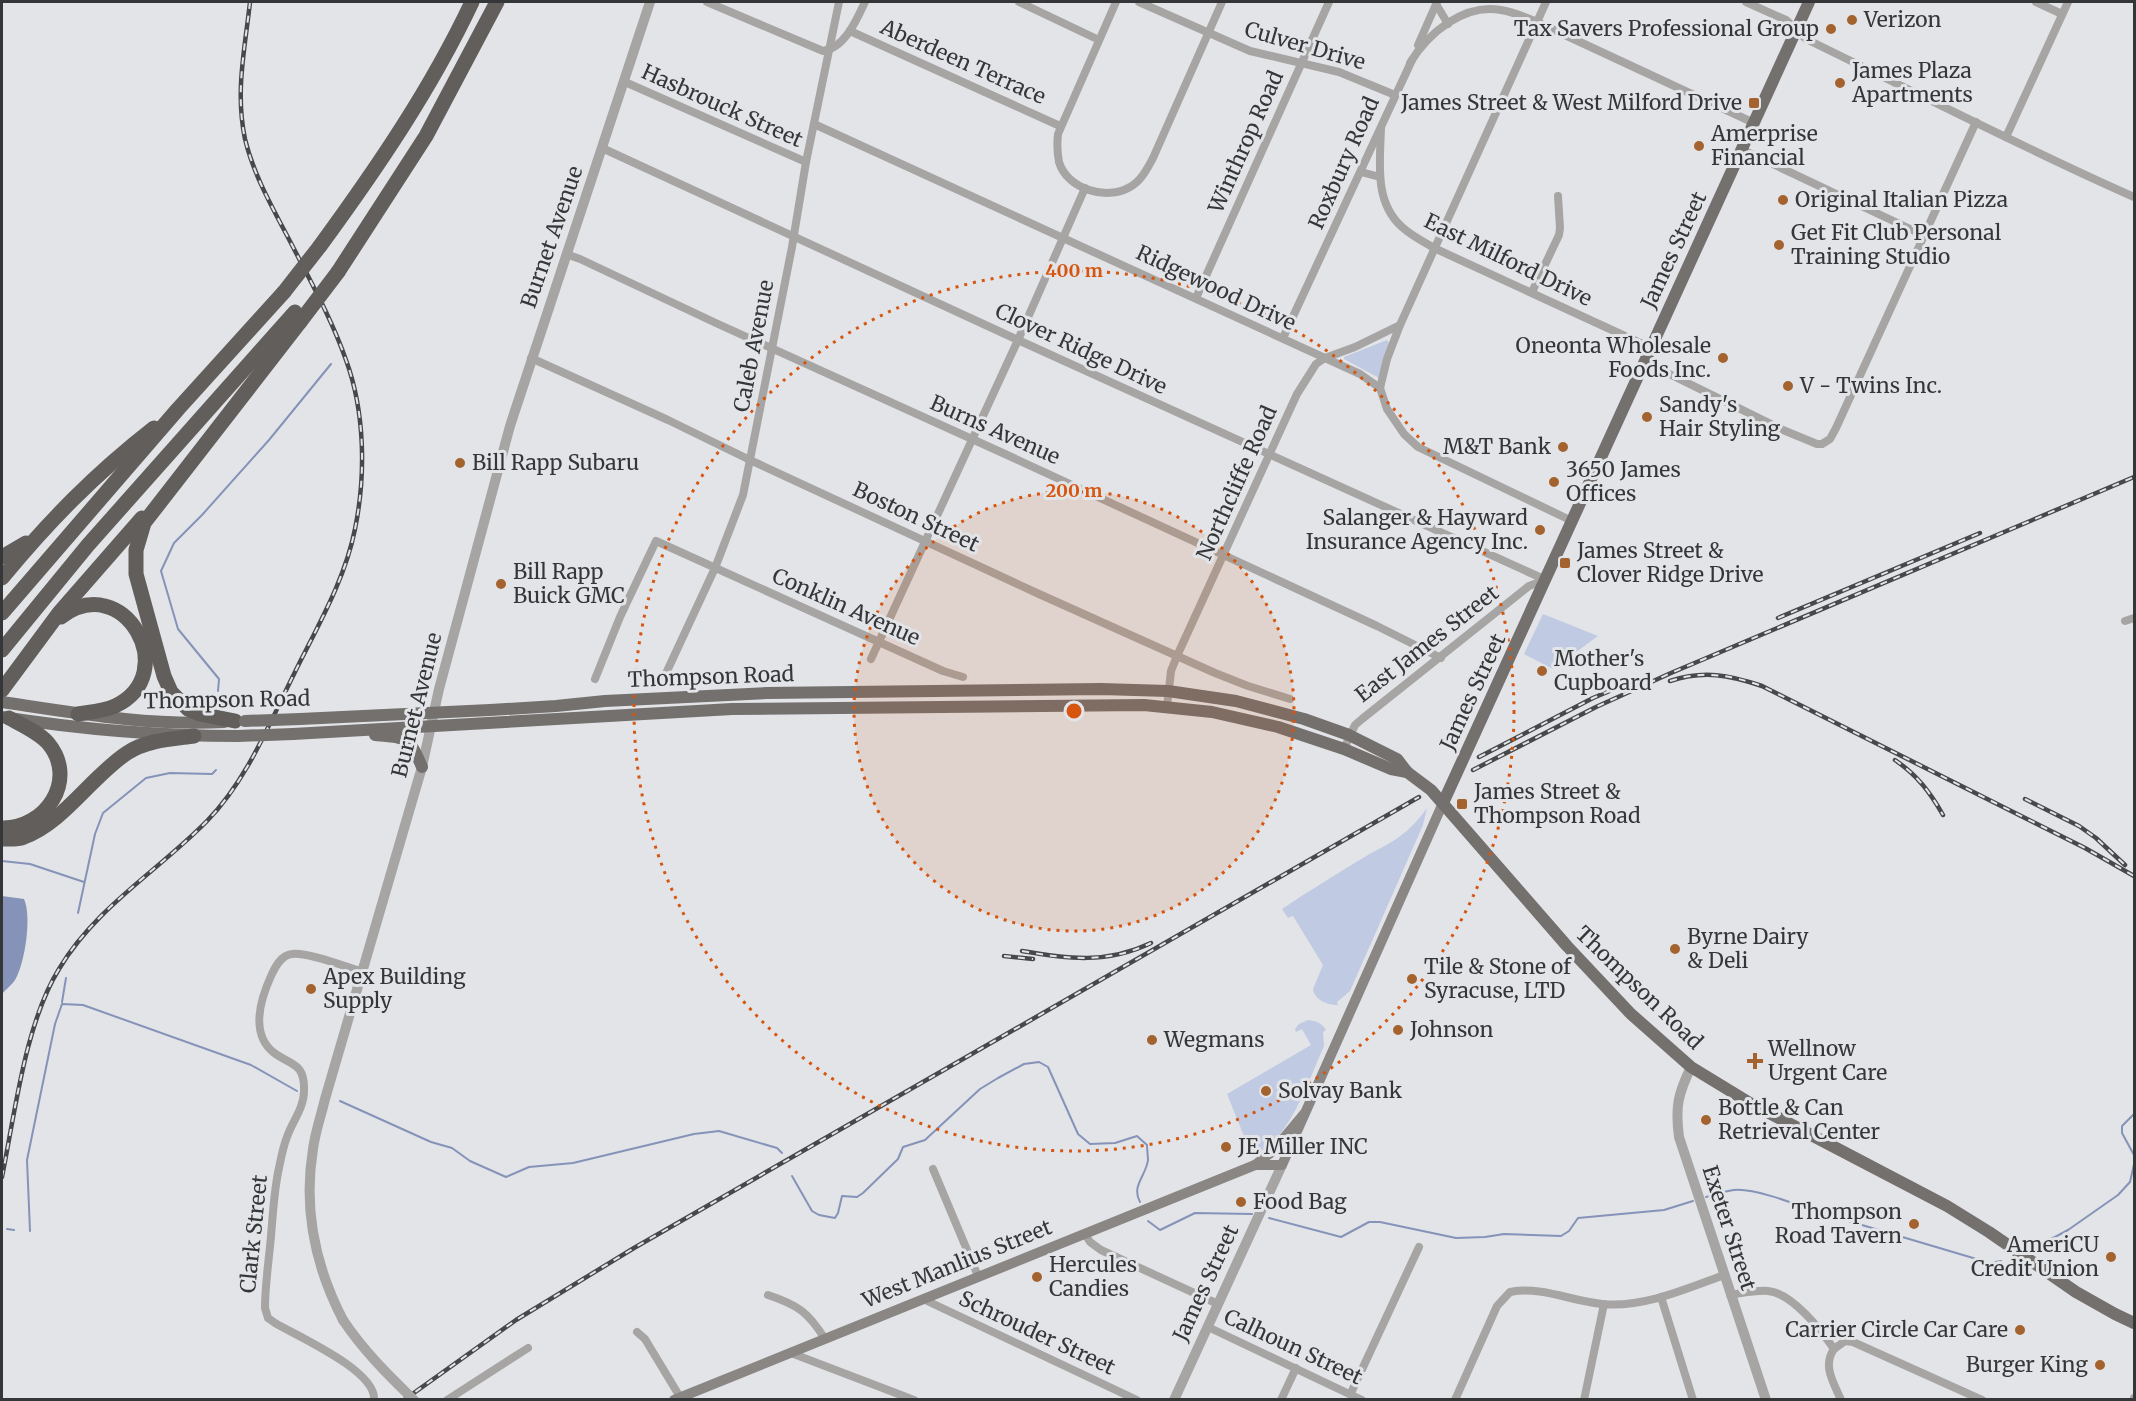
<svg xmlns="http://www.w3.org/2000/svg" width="2136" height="1401" font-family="Merriweather,serif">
	<rect width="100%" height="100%" fill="#e2e4e8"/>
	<g fill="#c0cae2">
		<path d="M1387 340 1389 343 1379 378 1344 359V357Z"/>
		<path d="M1543 614 1598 636 1553 669 1524 654Z"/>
		<path d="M1427 808 1423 825 1350 991 1337 1002 1338 1005C1328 1005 1315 1001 1313 989L1323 965 1293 916 1288 918 1282 909C1307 892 1332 877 1358 861 1389 842 1404 840 1427 808Z"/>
		<path d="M1308 1020C1316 1021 1322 1023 1326 1030L1323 1032 1324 1046C1309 1079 1289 1143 1252 1156L1227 1094 1311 1045 1302 1029 1296 1032 1295 1029 1299 1024Z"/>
	</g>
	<path fill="#8693b8" d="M2 896 24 899C32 916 25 964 15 980 12 985 6 989 2 994Z"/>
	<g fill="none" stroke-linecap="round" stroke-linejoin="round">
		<g stroke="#8693b8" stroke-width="2">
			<path d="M218 691 219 679 178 629 161 571 174 543 202 515 269 440 331 364"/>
			<path d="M2 861 30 864 84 882"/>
			<path d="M78 913 95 834 103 813 146 778 170 773 212 774 216 770"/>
			<path d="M62 1002 66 978"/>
			<path d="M340 1101 431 1142 452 1148 470 1161 506 1177 529 1167 573 1163 694 1134 719 1131 777 1148 782 1153"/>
			<path d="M2134 1114 2122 1126V1133L2134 1155"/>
			<path d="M792 1176 812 1211 819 1215 835 1218 838 1213 842 1196 857 1197 863 1193 898 1159 903 1147 925 1140 980 1089 998 1078 1024 1064 1039 1062 1048 1067 1078 1134 1090 1144 1115 1143 1137 1136 1147 1145C1147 1150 1148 1156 1148 1160 1146 1176 1131 1186 1140 1202"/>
			<path d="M1706 1197C1715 1195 1725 1191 1734 1190 1752 1188 1791 1202 1808 1209L1990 1263 2001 1261"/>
			<path d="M1269 1218 1341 1237 1369 1222H1380L1456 1238 1485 1237 1504 1234 1561 1236 1569 1231 1578 1218 1664 1210 1693 1201"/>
			<path d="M1148 1221 1160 1230 1195 1213 1252 1214"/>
			<path d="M7 1229 14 1230"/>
			<path d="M30 1231 27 1160 55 1024 62 1004 83 1005 251 1065 297 1091"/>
			<path d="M2033 1245 2055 1237 2068 1230 2118 1195 2130 1182 2134 1164"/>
		</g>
		<g stroke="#a7a5a3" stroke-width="8">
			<path d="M707 2 823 51C845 48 857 19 865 2"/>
			<path d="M1019 2 1099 40"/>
			<path d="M1116 2 1058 134C1057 143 1057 152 1059 162 1067 189 1106 201 1130 187 1141 181 1147 169 1153 158L1222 2"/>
			<path d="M1139 2 1250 51 1339 72 1395 95"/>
			<path d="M1746 2 1786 20 1806 39C1915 92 2023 148 2134 197"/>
			<path d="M2036 2 2062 14"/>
			<path d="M1436 4 1448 24"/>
			<path d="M850 31 1060 126"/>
			<path d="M1418 45 1437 2"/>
			<path d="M1410 63C1428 33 1464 3 1501 10 1514 12 1525 17 1537 22L1754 123"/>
			<path d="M625 82 806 162"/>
			<path d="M814 124 1360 374 1380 388 1387 409 1404 434 1418 447 1572 521"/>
			<path d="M1381 128C1380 163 1374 202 1402 227 1412 236 1424 242 1434 248L1651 348"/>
			<path d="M2006 137 2068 2"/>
			<path d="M602 148 1018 340 1546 580"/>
			<path d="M1741 149 1925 236"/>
			<path d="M1361 172 1380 177"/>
			<path d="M566 254 580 259 718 324 1005 454 1377 626 1441 658"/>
			<path d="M1532 292 1559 235 1560 228 1558 196"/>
			<path d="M1196 298 1329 2"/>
			<path d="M1283 338 1412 60"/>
			<path d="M531 358 668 420 750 460 1039 594 1215 673 1248 686 1290 699"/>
			<path d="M1645 362 1783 430 1817 444H1822L1830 439 1836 428 1976 122"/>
			<path d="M1380 388 1387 359 1400 325"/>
			<path d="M2125 621 2134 618"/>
			<path d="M871 659 1018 340 1085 188"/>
			<path d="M595 679 620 617 656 541 943 671 963 677"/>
			<path d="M661 684 715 568 743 495 792 247 806 162 839 2"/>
			<path d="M1167 706 1171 671 1177 656 1297 394 1316 364 1325 358 1355 347 1400 325 1546 2"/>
			<path d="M1344 749 1355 725 1362 719 1529 586 1545 580"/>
			<path d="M363 972C346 967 308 952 292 954 281 955 275 967 271 976 261 998 250 1033 273 1052 291 1066 305 1062 304 1091 304 1108 292 1122 287 1137 283 1147 281 1158 279 1168 274 1190 273 1213 271 1236 269 1260 265 1284 265 1308L268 1318 275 1323C297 1336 377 1371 374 1400"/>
			<path d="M933 1169 978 1276"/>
			<path d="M1085 1234 1090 1242 1101 1250 1218 1304"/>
			<path d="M768 1295C798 1305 808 1312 825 1339"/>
			<path d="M1730 1295C1743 1293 1756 1290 1768 1291 1792 1293 1821 1330 1834 1349 1822 1366 1834 1383 1841 1400"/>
			<path d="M1661 1297 1693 1400"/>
			<path d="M923 1299 1137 1400"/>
			<path d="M1208 1327 1362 1400"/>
			<path d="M637 1332 645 1339 680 1397"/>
			<path d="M1834 1349 1845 1341 1853 1342 1982 1400"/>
			<path d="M791 1353 914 1400"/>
			<path d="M1351 1393 1419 1247"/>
			<path d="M447 1400 528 1348"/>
			<path d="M1281 1400 1296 1368"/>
			<path d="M1455 1400 1497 1306 1510 1292C1541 1286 1571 1301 1602 1304 1643 1308 1686 1289 1724 1275"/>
			<path d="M1584 1400 1604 1304"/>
			<path d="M2134 1400V1398"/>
		</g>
		<g stroke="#a7a5a3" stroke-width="10">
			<path d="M1691 1067C1678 1094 1675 1107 1679 1137L1766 1400"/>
			<path d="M343 1320C315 1266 303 1210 313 1149 315 1133 321 1116 325 1099L422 767 439 689 510 426 650 2"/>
			<path d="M1174 1400 1282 1165"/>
		</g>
		<g stroke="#898684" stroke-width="10">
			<path d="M1255 1165H1282L1443 803"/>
			<path d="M674 1400 1255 1165 1273 1151 1304 1114"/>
		</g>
		<g stroke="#74706e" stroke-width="12">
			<path d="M2 702C76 713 149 726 224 722"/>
			<path d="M2 717C79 729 159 736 238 736"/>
			<path d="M300 719 490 710 556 706 605 701 767 693 1101 689 1168 691 1236 701 1304 719 1349 735 1397 759 1407 772 1431 790 1567 946 1631 1014 1691 1067 1750 1103 1947 1206 1989 1232 2076 1292 2115 1314 2134 1323"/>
			<path d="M293 734 732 709 1144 705 1212 712 1278 727 1344 749 1391 769 1407 772"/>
			<path d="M375 735C407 738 409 736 422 767"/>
			<path d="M1443 803 1809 2"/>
		</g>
		<g stroke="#615e5b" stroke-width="15">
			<path d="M320 246C377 168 431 89 472 2"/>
			<path d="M338 272 426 136 497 2"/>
			<path d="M2 557 26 543"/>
			<path d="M2 578C49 521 95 474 154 428"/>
			<path d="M2 613 178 409 284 292"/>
			<path d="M61 617C124 569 183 674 115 706 104 711 90 712 78 714"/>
			<path d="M2 650 88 545 295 312"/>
			<path d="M2 690 59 613 142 518"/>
			<path d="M235 721 200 714 188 709 171 692 164 676 136 574V550L144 523 300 322"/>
			<path d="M2 828C45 829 79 780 48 743 38 732 22 725 9 718"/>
			<path d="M2 839C9 839 17 840 24 837 63 823 92 776 127 753 147 740 172 739 194 736"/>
		</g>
		<g stroke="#464849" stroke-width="4.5">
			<g id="rail">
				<path d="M1778 618 1980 533"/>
				<path d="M1670 681C1704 670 1729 675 1762 686L2085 848 2134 876"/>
				<path d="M1479 757 1593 698 1638 679"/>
				<path d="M1895 760C1917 775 1930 792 1943 815"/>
				<path d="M1473 770 1596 707 1671 673 2134 477"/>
				<path d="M2025 799 2079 826 2096 838 2125 865"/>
				<path d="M1022 951C1068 959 1107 964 1151 943"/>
				<path d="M1004 956 1033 959"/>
				<path d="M2 1177C15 1113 25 1024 59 969 96 907 158 871 207 821 247 780 269 724 294 674 317 627 345 580 355 529 366 475 365 412 346 360 332 320 312 284 293 247 275 212 254 177 245 139 235 92 245 48 250 2"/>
				<path d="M404 1400 516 1320 634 1248 1419 797"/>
			</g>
		</g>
		<use href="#rail" stroke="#e2e4e8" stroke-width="2" stroke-dasharray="7" stroke-linecap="butt"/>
		<path stroke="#a7a5a3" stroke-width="10" d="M343 1320C363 1350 388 1375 414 1400"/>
		<g stroke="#74706e" stroke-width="12">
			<path d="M245 721 300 719"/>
			<path d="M238 736 293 734"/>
		</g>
		<g stroke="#615e5b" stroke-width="15">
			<path d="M284 292 320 246"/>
			<path d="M300 322 338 272"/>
		</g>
	</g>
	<circle cx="1074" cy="711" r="220" fill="#d65610" fill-opacity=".12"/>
	<g fill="none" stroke="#d65610" stroke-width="3" stroke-dasharray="3 6">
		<circle cx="1074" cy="711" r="220"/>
		<circle cx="1074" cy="711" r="440"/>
	</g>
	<g fill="#a4632e" stroke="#e2e4e8" stroke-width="2">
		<circle cx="1852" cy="20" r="6"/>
		<circle cx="1831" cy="29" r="6"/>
		<circle cx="1840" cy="83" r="6"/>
		<rect x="1748" y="97" width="12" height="12" rx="3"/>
		<circle cx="1699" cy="146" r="6"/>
		<circle cx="1783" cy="200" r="6"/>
		<circle cx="1779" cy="245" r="6"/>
		<circle cx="1723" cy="358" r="6"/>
		<circle cx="1788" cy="386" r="6"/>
		<circle cx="1647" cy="417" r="6"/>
		<circle cx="1563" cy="447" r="6"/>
		<circle cx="460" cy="463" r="6"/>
		<circle cx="1554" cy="482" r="6"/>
		<circle cx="1540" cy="530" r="6"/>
		<rect x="1559" y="557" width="12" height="12" rx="3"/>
		<circle cx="501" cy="584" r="6"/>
		<circle cx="1542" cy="671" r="6"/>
		<rect x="1456" y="798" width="12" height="12" rx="3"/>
		<circle cx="1675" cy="949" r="6"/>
		<circle cx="1412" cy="979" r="6"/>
		<circle cx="311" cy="989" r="6"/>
		<circle cx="1398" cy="1030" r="6"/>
		<circle cx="1152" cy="1040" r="6"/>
		<path d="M1752 1052h6v6h6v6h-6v6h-6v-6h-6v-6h6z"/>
		<circle cx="1266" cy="1091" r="6"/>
		<circle cx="1706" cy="1120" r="6"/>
		<circle cx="1226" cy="1147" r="6"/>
		<circle cx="1241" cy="1202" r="6"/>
		<circle cx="1914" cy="1224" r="6"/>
		<circle cx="2111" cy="1257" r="6"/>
		<circle cx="1037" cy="1277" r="6"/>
		<circle cx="2020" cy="1330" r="6"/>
		<circle cx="2100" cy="1365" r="6"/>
	</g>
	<g text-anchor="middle" stroke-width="6" stroke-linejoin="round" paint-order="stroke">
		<g font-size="21" fill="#353637" stroke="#e2e4e8" text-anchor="start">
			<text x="1864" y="27">Verizon</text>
			<text x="1819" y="36" text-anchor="end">Tax Savers Professional Group</text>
			<text x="1852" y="78">James Plaza<tspan x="1852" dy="24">Apartments</tspan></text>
			<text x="1742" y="110" text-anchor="end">James Street &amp; West Milford Drive</text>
			<text x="1711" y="141">Amerprise<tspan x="1711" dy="24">Financial</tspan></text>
			<text x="1795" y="207">Original Italian Pizza</text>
			<text x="1791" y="240">Get Fit Club Personal<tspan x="1791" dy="24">Training Studio</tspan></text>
			<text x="1711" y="353" text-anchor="end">Oneonta Wholesale<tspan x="1711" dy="24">Foods Inc.</tspan></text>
			<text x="1800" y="393">V - Twins Inc.</text>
			<text x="1659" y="412">Sandy's<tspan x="1659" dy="24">Hair Styling</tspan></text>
			<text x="1551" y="454" text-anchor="end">M&amp;T Bank</text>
			<text x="472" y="470">Bill Rapp Subaru</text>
			<text x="1566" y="477">3650 James<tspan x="1566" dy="24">Offices</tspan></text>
			<text x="1528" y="525" text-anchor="end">Salanger &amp; Hayward<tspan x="1528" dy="24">Insurance Agency Inc.</tspan></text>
			<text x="1577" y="558">James Street &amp;<tspan x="1577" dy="24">Clover Ridge Drive</tspan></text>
			<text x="513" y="579">Bill Rapp<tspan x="513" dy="24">Buick GMC</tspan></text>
			<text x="1554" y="666">Mother's<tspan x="1554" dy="24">Cupboard</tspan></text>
			<text x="1474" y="799">James Street &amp;<tspan x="1474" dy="24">Thompson Road</tspan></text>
			<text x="1687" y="944">Byrne Dairy<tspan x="1687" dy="24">&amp; Deli</tspan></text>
			<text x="1424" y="974">Tile &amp; Stone of<tspan x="1424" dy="24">Syracuse, LTD</tspan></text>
			<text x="323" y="984">Apex Building<tspan x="323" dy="24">Supply</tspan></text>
			<text x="1410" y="1037">Johnson</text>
			<text x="1164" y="1047">Wegmans</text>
			<text x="1768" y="1056">Wellnow<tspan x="1768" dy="24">Urgent Care</tspan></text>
			<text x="1278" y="1098">Solvay Bank</text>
			<text x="1718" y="1115">Bottle &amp; Can<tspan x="1718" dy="24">Retrieval Center</tspan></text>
			<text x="1238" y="1154">JE Miller INC</text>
			<text x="1253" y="1209">Food Bag</text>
			<text x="1902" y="1219" text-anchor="end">Thompson<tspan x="1902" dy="24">Road Tavern</tspan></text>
			<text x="2099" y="1252" text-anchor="end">AmeriCU<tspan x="2099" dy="24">Credit Union</tspan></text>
			<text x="1049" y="1272">Hercules<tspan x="1049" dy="24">Candies</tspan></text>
			<text x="2008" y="1337" text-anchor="end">Carrier Circle Car Care</text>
			<text x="2088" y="1372" text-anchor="end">Burger King</text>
		</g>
		<g font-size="21" fill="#353637" stroke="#e2e4e8">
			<text transform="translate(1305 46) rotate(16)" y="7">Culver Drive</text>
			<text transform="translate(963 62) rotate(24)" y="7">Aberdeen Terrace</text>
			<text transform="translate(722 106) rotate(24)" y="7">Hasbrouck Street</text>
			<text transform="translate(1246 142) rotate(-66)" y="7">Winthrop Road</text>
			<text transform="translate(1344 163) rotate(-66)" y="7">Roxbury Road</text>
			<text transform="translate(552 237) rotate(-71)" y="7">Burnet Avenue</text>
			<text transform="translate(1674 250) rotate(-65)" y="7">James Street</text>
			<text transform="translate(1508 260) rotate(26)" y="7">East Milford Drive</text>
			<text transform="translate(1216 288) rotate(25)" y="7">Ridgewood Drive</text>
			<text transform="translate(754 346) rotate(-79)" y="7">Caleb Avenue</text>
			<text transform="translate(1081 349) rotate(25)" y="7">Clover Ridge Drive</text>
			<text transform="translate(995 430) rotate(24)" y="7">Burns Avenue</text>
			<text transform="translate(1237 483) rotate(-66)" y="7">Northcliffe Road</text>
			<text transform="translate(916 517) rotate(25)" y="7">Boston Street</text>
			<text transform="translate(846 607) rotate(24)" y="7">Conklin Avenue</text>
			<text transform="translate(1427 644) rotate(-38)" y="7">East James Street</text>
			<text transform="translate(711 677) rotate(-2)" y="7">Thompson Road</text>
			<text transform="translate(1473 692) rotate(-65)" y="7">James Street</text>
			<text transform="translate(227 700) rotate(-1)" y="7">Thompson Road</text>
			<text transform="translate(417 705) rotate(-76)" y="7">Burnet Avenue</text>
			<text transform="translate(1639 988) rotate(44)" y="7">Thompson Road</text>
			<text transform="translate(1729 1228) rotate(72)" y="7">Exeter Street</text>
			<text transform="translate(254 1234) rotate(-84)" y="7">Clark Street</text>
			<text transform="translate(957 1264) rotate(-22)" y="7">West Manlius Street</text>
			<text transform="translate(1206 1283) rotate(-65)" y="7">James Street</text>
			<text transform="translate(1037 1333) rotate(25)" y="7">Schrouder Street</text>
			<text transform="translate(1293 1347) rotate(25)" y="7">Calhoun Street</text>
		</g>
	</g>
	<circle cx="1074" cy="711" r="9" fill="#d65610" stroke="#e2e4e8" stroke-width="3"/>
	<g font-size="18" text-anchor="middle" font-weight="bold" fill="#d65610" stroke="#e2e4e8" stroke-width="6" stroke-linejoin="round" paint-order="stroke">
		<text x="1074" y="277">400 m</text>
		<text x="1074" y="497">200 m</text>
	</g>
	<rect width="2136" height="1401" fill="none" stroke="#353637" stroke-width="6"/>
</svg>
